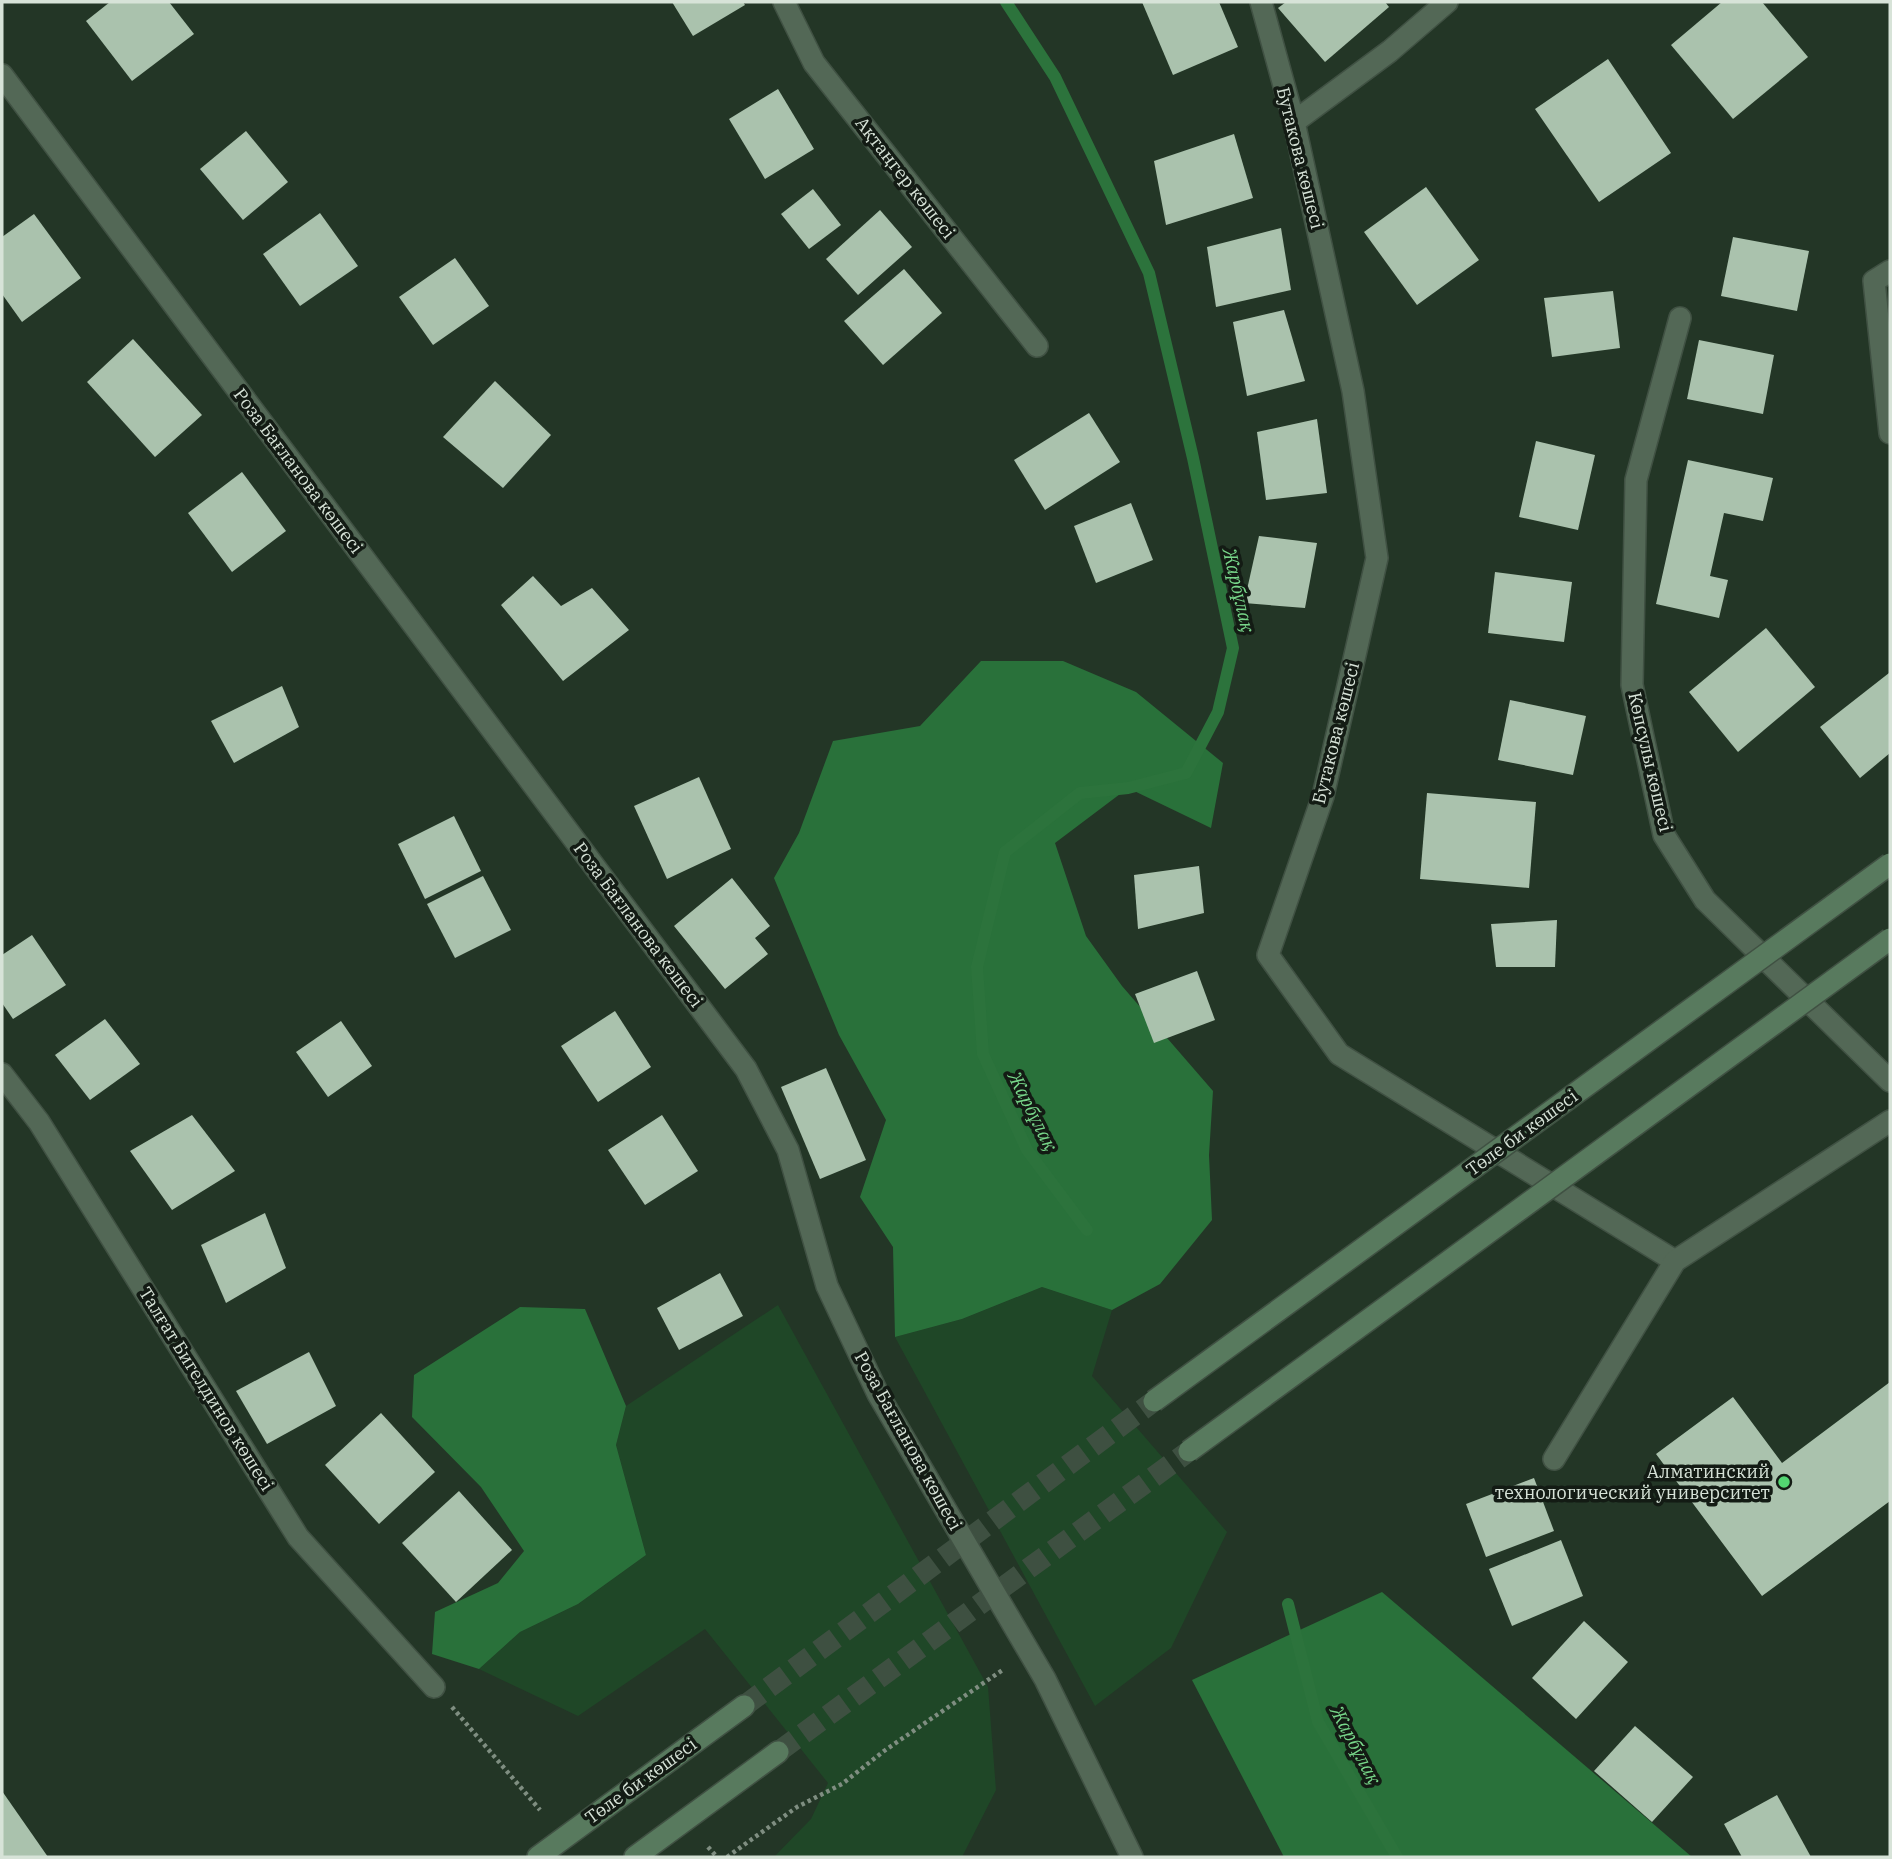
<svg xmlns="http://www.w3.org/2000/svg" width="1892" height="1859" font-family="'IBM Plex Serif',serif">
	<rect width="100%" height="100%" fill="#233626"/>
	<g fill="#1f4727">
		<path d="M1042 1287 1112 1310 1092 1376 1227 1532 1171 1648 1095 1706 895 1337 962 1319Z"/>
		<path d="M778 1305 988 1687 996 1790 962 1857H774L811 1819 828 1783 705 1629 578 1716 479 1669 520 1632 578 1604 646 1555 616 1445 626 1406Z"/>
	</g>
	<g fill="#29713a">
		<path d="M981 661H1063L1136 692 1223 763 1211 828 1128 788 1055 843 1086 936 1122 986 1213 1091 1209 1155 1212 1220 1160 1284 1112 1310 1042 1287 962 1319 895 1337 893 1247 860 1197 886 1120 839 1035 774 878 799 833 833 741 920 726Z"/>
		<path d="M520 1307 585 1309 626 1406 616 1445 646 1555 578 1604 520 1632 479 1669 432 1654 435 1612 498 1583 524 1551 481 1487 412 1417 414 1375Z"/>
		<path d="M1382 1592 1692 1857H1284L1192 1680Z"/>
	</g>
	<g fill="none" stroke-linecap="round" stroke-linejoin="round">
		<g stroke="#2c733c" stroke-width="12">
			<path d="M1006 2 1055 77 1149 273 1193 458 1233 648 1218 712 1186 773 1128 788 1080 793 1005 852 977 967 983 1054 1027 1150 1087 1230"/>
			<path d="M1288 1604 1318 1722 1397 1857"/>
		</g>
	</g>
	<g fill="#aac2ad">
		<path d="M110 2H169L194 34 132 81 86 21Z"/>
		<path d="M672 2H743L745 5 693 36Z"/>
		<path d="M1142 2H1219L1238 47 1173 75Z"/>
		<path d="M1286 2H1385L1389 7 1325 62 1278 8Z"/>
		<path d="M1722 2H1762L1808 57 1733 119 1671 45Z"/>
		<path d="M1608 59 1671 153 1599 202 1535 109Z"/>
		<path d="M778 89 814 149 765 179 729 119Z"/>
		<path d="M246 131 288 182 243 220 200 169Z"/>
		<path d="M1234 134 1253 198 1166 225 1154 161Z"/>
		<path d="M1426 187 1479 260 1417 305 1364 232Z"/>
		<path d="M813 189 841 225 809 249 781 214Z"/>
		<path d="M880 210 912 247 858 295 826 259Z"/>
		<path d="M320 213 358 266 300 306 263 254Z"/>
		<path d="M34 214 81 278 22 322 2 294V237Z"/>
		<path d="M1281 228 1291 290 1216 307 1207 247Z"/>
		<path d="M1733 237 1809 251 1797 311 1721 296Z"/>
		<path d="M455 258 489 306 433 345 399 297Z"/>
		<path d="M904 269 942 313 883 365 844 321Z"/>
		<path d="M1613 291 1620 348 1552 357 1544 298Z"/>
		<path d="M1284 310 1305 381 1247 396 1233 322Z"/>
		<path d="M133 339 202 415 155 457 87 382Z"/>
		<path d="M1699 340 1774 355 1763 414 1687 399Z"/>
		<path d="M495 381 551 435 503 488 443 437Z"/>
		<path d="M1089 413 1120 462 1045 510 1014 460Z"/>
		<path d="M1317 419 1327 493 1266 500 1257 432Z"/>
		<path d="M1536 441 1595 455 1578 530 1519 517Z"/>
		<path d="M1688 460 1773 478 1763 521 1724 513 1710 576 1728 580 1719 618 1656 604Z"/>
		<path d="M242 472 286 531 232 572 188 513Z"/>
		<path d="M1131 503 1153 560 1096 583 1074 526Z"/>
		<path d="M1259 536 1317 543 1305 608 1244 603Z"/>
		<path d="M1495 572 1572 582 1564 642 1488 633Z"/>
		<path d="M533 576 561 606 592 588 629 630 563 681 501 605Z"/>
		<path d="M1766 628 1815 687 1738 752 1689 692Z"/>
		<path d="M1889 673 1890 753 1860 778 1820 727Z"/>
		<path d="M282 686 299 727 234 763 211 721Z"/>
		<path d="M1510 700 1586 716 1573 775 1498 760Z"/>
		<path d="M699 777 731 849 667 879 634 806Z"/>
		<path d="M1427 793 1536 802 1529 888 1420 879Z"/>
		<path d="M454 816 481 871 425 899 398 844Z"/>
		<path d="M1199 866 1204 913 1138 929 1134 875Z"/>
		<path d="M483 876 511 930 455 958 427 904Z"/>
		<path d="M732 878 770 926 755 938 768 954 725 989 674 926Z"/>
		<path d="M1557 920 1555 967H1496L1491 924Z"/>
		<path d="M32 935 66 985 13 1019 2 1003V955Z"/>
		<path d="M1197 971 1215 1020 1154 1043 1135 994Z"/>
		<path d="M615 1011 651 1067 598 1102 561 1046Z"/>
		<path d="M105 1019 140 1064 90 1100 55 1055Z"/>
		<path d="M341 1021 372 1066 328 1097 296 1052Z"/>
		<path d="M826 1068 866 1160 820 1179 781 1087Z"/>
		<path d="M192 1115 235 1171 172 1210 130 1151Z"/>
		<path d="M662 1115 698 1171 645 1205 608 1150Z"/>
		<path d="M265 1213 286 1268 226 1303 201 1245Z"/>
		<path d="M720 1273 743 1316 679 1350 657 1308Z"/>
		<path d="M309 1352 336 1406 267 1444 236 1391Z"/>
		<path d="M1890 1382V1501L1762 1596 1656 1454 1733 1397 1782 1463Z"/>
		<path d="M381 1413 435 1472 379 1524 325 1465Z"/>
		<path d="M1534 1478 1554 1531 1486 1557 1466 1504Z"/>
		<path d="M459 1491 512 1550 456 1602 402 1543Z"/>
		<path d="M1561 1540 1583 1596 1512 1626 1489 1569Z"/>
		<path d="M1584 1621 1628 1662 1576 1719 1532 1678Z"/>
		<path d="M1635 1726 1693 1777 1652 1822 1594 1771Z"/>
		<path d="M2 1791 48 1857H2Z"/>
		<path d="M1777 1795 1811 1857H1742L1724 1824Z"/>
	</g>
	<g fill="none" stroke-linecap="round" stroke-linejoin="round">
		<g stroke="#3e5041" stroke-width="21" stroke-dasharray="21 10" stroke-linecap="butt">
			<path d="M744 1706 1154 1401"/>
			<path d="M778 1752 1189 1451"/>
		</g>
		<g stroke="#405143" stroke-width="24">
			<g id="street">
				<path d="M784 2 814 63 1037 346"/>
				<path d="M1261 2 1294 122 1353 391 1377 558 1323 796 1268 955 1339 1054 1675 1261"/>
				<path d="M2 75 746 1069 788 1150 827 1286 878 1394 1045 1679 1132 1857"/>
				<path d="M1294 122 1390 51 1447 2"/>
				<path d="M1890 271 1874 281 1890 433"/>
				<path d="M1680 318 1636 480 1632 685 1664 835 1705 900 1890 1081"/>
				<path d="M2 1074 39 1122 298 1537 434 1687"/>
				<path d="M1554 1459 1675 1261 1890 1121"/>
			</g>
		</g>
		<g stroke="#405143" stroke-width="24">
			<g id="secondary">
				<path d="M538 1857 744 1706"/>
				<path d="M635 1857 778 1752"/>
			</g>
		</g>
		<g stroke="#7f8e81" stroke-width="4.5" stroke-dasharray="3.5 3.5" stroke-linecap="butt">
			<path d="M452 1707 540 1810"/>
			<path d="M708 1847 717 1857"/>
			<path d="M727 1857 797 1807 842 1784 884 1751 1004 1669"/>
		</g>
		<use href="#street" stroke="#536856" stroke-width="21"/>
		<use href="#secondary" stroke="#587a5e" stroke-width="21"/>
		<g stroke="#405143" stroke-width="24" stroke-linecap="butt">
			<g id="secondary-bridge">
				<path d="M1154 1401 1890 864"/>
				<path d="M1189 1451 1890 939"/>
			</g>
		</g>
		<use href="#secondary-bridge" stroke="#587a5e" stroke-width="21"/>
	</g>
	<circle fill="#53d672" stroke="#131b14" stroke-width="2.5" cx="1784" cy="1482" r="7"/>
	<g text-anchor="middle" stroke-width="7" stroke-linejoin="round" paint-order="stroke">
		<g font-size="18" fill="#d7e3d8" stroke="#131b14">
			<text transform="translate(1300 158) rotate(76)" y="6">Бутакова көшесі</text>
			<text transform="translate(905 178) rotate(52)" y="6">Ақтаңгер көшесі</text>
			<text transform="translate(298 471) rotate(53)" y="6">Роза Бағланова көшесі</text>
			<text transform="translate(1336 733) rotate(-76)" y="6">Бутакова көшесі</text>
			<text transform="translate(1650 762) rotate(77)" y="6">Көпсулы көшесі</text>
			<text transform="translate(638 925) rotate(53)" y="6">Роза Бағланова көшесі</text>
			<text transform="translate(1522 1133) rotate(-36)" y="6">Төле би көшесі</text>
			<text transform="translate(206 1389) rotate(58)" y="6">Талғат Бигелдинов көшесі</text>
			<text transform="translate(908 1441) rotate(61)" y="6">Роза Бағланова көшесі</text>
			<text transform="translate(641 1781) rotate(-36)" y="6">Төле би көшесі</text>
		</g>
		<g font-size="18" fill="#d7e3d8" stroke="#131b14" text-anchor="end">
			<text x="1770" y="1478">Алматинский<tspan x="1770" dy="21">технологический университет</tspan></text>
		</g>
		<g font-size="19" font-style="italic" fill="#78d78a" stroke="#131b14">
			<text transform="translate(1239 590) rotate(77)" y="7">Жарбұлақ</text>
			<text transform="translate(1033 1111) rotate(63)" y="7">Жарбұлақ</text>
			<text transform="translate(1356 1745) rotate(62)" y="7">Жарбұлақ</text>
		</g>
	</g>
	<rect width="1892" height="1859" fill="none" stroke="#d7e3d8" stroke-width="7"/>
</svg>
